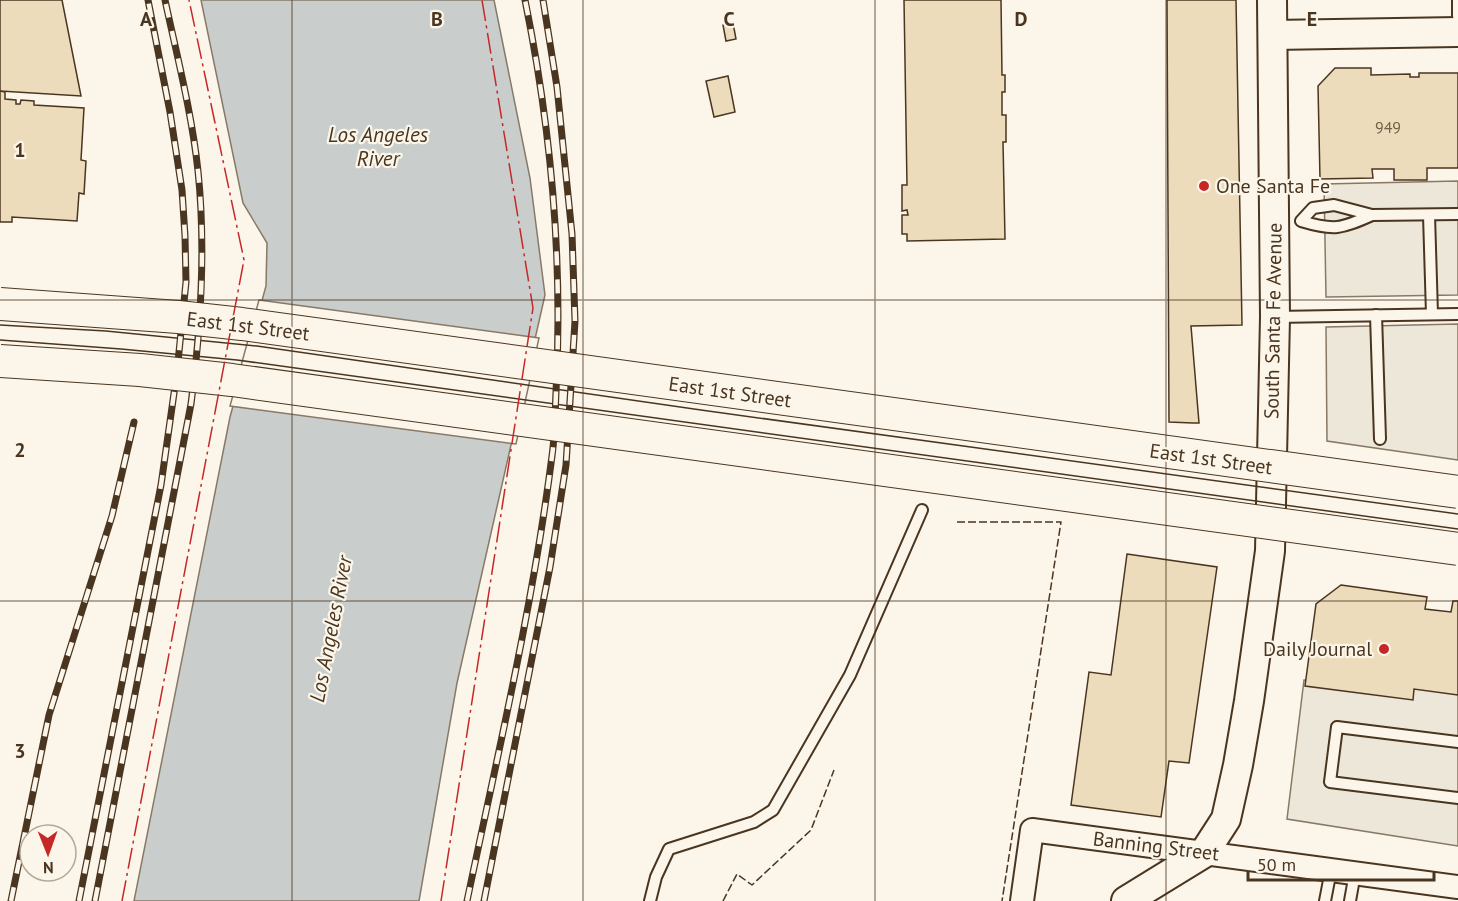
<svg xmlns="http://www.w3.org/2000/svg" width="1458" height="901" font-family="'PT Sans',sans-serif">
	<rect width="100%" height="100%" fill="#fbf6e9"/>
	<g fill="#ede7d9" stroke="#887966" stroke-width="1.5">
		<path d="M1458 181V295L1326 297 1324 184Z"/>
		<path d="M1458 324V460L1327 441 1326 327Z"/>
		<path d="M1304 680 1412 696 1414 684 1458 690V846L1287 819Z"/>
	</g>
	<path fill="#c9cecd" stroke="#887966" stroke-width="1.5" d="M201 0H494L530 178 545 295 457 683 419 901H134L230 417 266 286 267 243 243 203Z"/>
	<path fill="#fbf6e9" stroke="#887966" stroke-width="1.5" d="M259 300 539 338 516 444 230 406Z"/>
	<g fill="#ecdcbc" stroke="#4a3520" stroke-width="1.5">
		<path d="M0 0H62L81 96 0 91Z"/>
		<path d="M904 0H1001L1002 75H1005V92H1002V115H1006V142H1003L1005 239 907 241V234H902V215H908L907 210 902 211V185H907Z"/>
		<path d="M1167 0H1236L1242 325 1191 326 1199 423H1193L1169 422Z"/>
		<path d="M733 23 736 39 726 41 723 25Z"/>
		<path d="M1335 68H1371V75L1410 74V77H1419V73H1458V168H1427V180H1394V169H1372L1373 178 1320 179 1318 86Z"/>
		<path d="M728 76 735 112 714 117 706 81Z"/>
		<path d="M0 91 5 92V99L16 100V104H20L21 100 34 101V105L84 108 81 160 86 161 84 194 79 193 77 221 12 217V222H0Z"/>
		<path d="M1127 554 1217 567 1189 763 1169 761 1161 817 1071 805 1089 672 1111 675Z"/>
		<path d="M1341 585 1427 597 1425 609 1451 612 1453 601H1458V695L1414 689 1413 700 1305 686 1316 604Z"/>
	</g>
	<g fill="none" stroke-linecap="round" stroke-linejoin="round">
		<g stroke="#4a3520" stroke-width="14">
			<g id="service">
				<path d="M1458 0V16"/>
				<path d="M1372 215C1341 229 1334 231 1301 221L1313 208 1334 205 1372 215 1458 214"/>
				<path d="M1429 215 1432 314"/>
				<path d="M1376 315 1380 439"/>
				<path d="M1275 317 1458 314"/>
				<path d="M1458 742 1337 727 1330 782 1458 798"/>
				<path d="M650 901 656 877 669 849 754 822 773 810 850 675 922 510"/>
				<path d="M1325 901 1331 870"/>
				<path d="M1350 901 1355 873"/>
			</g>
		</g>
		<g stroke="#4a3520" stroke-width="26">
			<path id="minor" d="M1022 901 1032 830 1458 887"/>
		</g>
		<g stroke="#4a3520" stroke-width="32">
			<g id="tertiary">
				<path d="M1273 35 1458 32"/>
				<path d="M1126 901 1204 853 1226 819 1238 765 1249 701 1270 551 1275 317 1272 0"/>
			</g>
		</g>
		<use href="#service" stroke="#fbf6e9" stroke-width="10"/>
		<use href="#minor" stroke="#fbf6e9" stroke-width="22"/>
		<use href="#tertiary" stroke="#fbf6e9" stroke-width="28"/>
		<g stroke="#4a3520" stroke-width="1.5">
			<path d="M0 325 106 331 257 346 701 410 1458 514"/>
			<path d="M0 340 121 349 237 360 1458 529"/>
		</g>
		<g stroke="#4a3520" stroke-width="7">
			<g id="rail">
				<path d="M11 901 49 715 112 516 134 422"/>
				<path d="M79 901 161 485 177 372 186 282 185 236 182 190 170 112 148 0"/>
				<path d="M95 901 191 404C201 327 206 248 198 171 192 114 177 56 165 0"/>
				<path d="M467 901C498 753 533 605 552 456 555 435 555 413 556 392 563 261 551 128 525 0"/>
				<path d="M484 901 550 567 566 465 575 321 572 234 557 87 543 0"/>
			</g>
		</g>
		<use href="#rail" stroke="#fbf6e9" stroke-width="4.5" stroke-dasharray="14" stroke-linecap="butt"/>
		<g stroke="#4a3520" stroke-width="34" stroke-linecap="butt">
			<g id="secondary-bridge">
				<path d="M0 304 178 317 242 324 1458 492"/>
				<path d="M0 361 140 370 232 380 1458 549"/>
			</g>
		</g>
		<use href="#secondary-bridge" stroke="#fbf6e9" stroke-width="32"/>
		<g stroke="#4a3520" stroke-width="1.5" stroke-dasharray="8 3" stroke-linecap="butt">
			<path d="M957 522H1061L1002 901"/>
			<path d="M723 901 737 874 752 885 811 830 834 770"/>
		</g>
		<g stroke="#c62828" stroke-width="1.5" stroke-dasharray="21 4.5 3 4.5" stroke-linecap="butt">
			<path d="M122 901 244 260 189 0"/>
			<path d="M441 901 533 308 482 0"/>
		</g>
	</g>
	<path fill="none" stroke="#4a3520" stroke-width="1.5" stroke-opacity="0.55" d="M292 0V901M583 0V901M875 0V901M1166 0V901M0 300H1458M0 601H1458"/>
	<g fill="#c62828" stroke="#fbf6e9" stroke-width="2">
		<circle cx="1204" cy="186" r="6"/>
		<circle cx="1384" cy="649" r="6"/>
	</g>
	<g text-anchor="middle" stroke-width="4.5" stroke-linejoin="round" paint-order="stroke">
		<g font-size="16" fill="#725f47">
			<text x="1388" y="133">949</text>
		</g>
		<g font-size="20" fill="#4a3520" stroke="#fbf6e9" text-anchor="start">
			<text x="1216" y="193">One Santa Fe</text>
			<text x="1372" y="656" text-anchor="end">Daily Journal</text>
		</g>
		<g font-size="20" fill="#4a3520" stroke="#fbf6e9">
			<text transform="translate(1273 321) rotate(-89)" y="7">South Santa Fe Avenue</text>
			<text transform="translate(248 326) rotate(7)" y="7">East 1st Street</text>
			<text transform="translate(730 392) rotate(8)" y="7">East 1st Street</text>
			<text transform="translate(1211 459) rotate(8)" y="7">East 1st Street</text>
			<text transform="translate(1156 846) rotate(7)" y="7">Banning Street</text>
		</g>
		<g font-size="21" font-style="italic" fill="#4a3520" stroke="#fbf6e9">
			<text x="378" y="142">Los Angeles<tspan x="378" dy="24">River</tspan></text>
			<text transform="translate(331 629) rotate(-79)" y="7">Los Angeles River</text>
		</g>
	</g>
	<g font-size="20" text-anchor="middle" font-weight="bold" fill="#4a3520" stroke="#fbf6e9" stroke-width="4.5" stroke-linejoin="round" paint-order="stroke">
		<text x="146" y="26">A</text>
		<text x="437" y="26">B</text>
		<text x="729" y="26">C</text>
		<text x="1021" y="26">D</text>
		<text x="1312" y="26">E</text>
		<text x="20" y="157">1</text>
		<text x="20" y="457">2</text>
		<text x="20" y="758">3</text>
	</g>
	<g transform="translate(48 853) rotate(179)"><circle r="28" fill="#fbf6e9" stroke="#b4a999" stroke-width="1.5"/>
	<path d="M0-4.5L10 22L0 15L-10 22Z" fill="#c62828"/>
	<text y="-9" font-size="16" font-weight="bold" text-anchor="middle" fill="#4a3520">N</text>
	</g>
	<path d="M1248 871v9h186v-9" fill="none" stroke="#4a3520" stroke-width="3"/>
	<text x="1257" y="871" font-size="18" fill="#4a3520" stroke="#fbf6e9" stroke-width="4.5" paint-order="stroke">50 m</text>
</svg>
